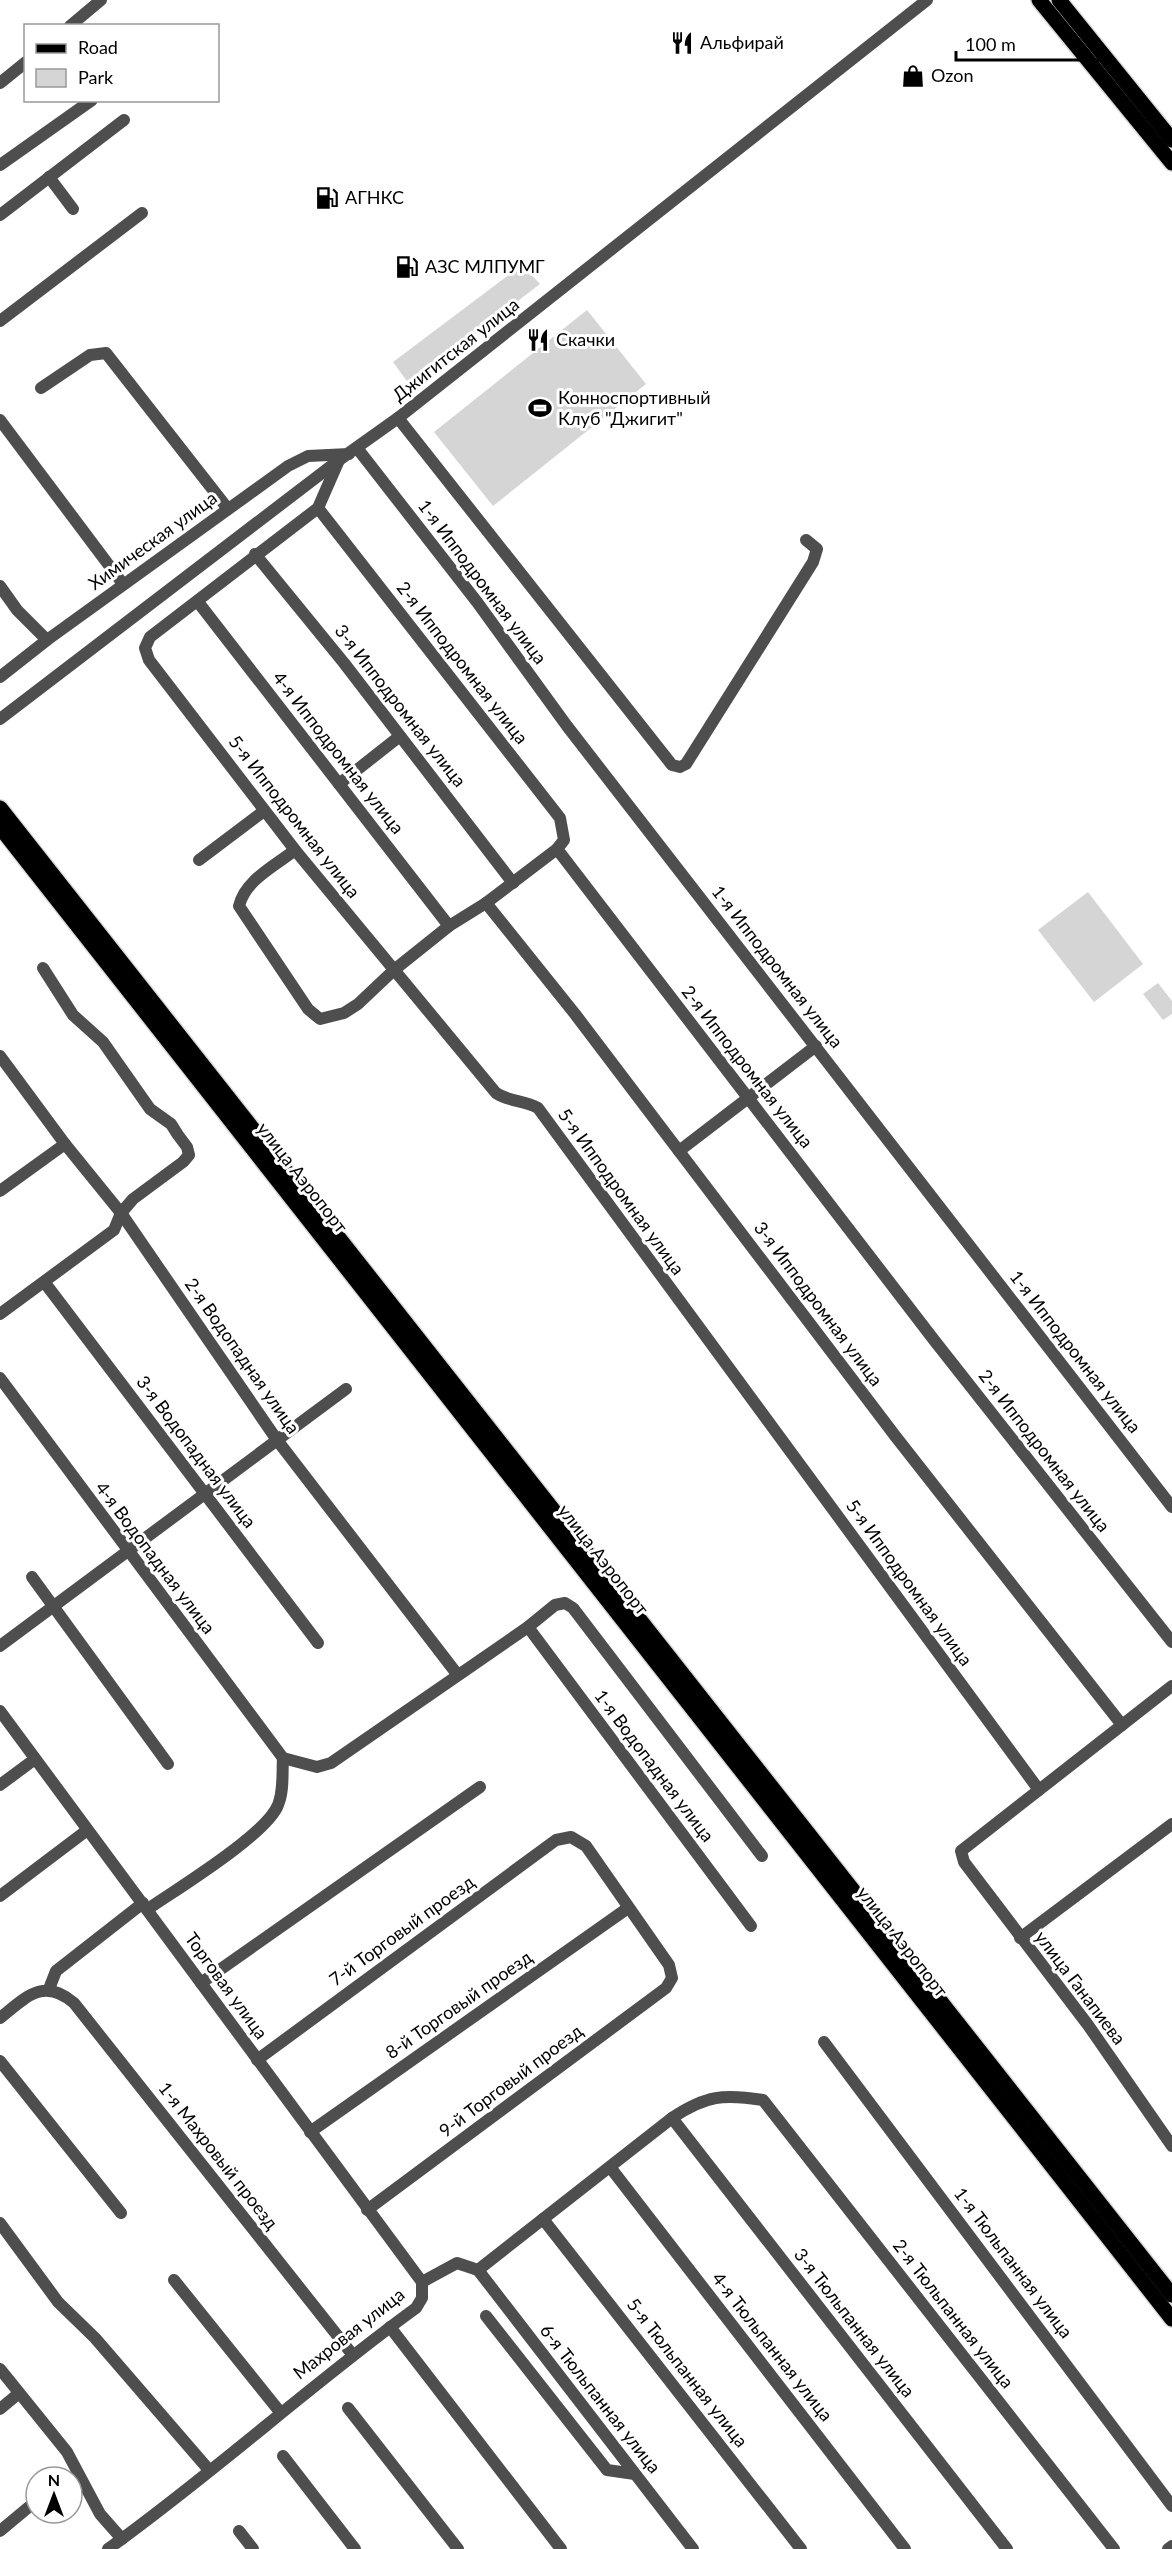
<svg xmlns="http://www.w3.org/2000/svg" width="1172" height="2549" font-family="Lato,sans-serif">
	<rect width="100%" height="100%" fill="#fff"/>
	<g fill="#d5d5d5">
		<path d="M522 265 540 284 409 384 393 362Z"/>
		<path d="M587 310 646 384 493 506 434 432Z"/>
		<path d="M1088 892 1143 964 1094 1002 1038 930Z"/>
		<path d="M1158 983 1172 1001V1014L1163 1020 1143 994Z"/>
	</g>
	<g fill="none" stroke-linecap="round" stroke-linejoin="round">
		<g stroke="#dbdbdb" stroke-width="18">
			<g id="major">
				<path d="M1039 0 1172 163"/>
				<path d="M1059 0 1172 140"/>
				<path d="M0 808 1172 2295"/>
				<path d="M0 827 1172 2319"/>
			</g>
		</g>
		<g stroke="#4e4e4e" stroke-width="12">
			<path d="M70 26 101 0"/>
			<path d="M0 83 26 62"/>
			<path d="M0 165 92 100"/>
			<path d="M49 177 73 209"/>
			<path d="M0 215 124 120"/>
			<path d="M0 321 142 213"/>
			<path d="M41 388 90 355 106 353 228 509"/>
			<path d="M398 418 672 765 680 767 686 764 813 562 817 549 806 540"/>
			<path d="M0 420 123 584"/>
			<path d="M357 448 477 602 567 726 1172 1507"/>
			<path d="M339 460 318 508 150 637 145 648 149 660 295 850 496 1093C509 1102 524 1100 538 1108L1039 1790"/>
			<path d="M318 508 560 818 564 840 557 849 934 1340 1172 1642"/>
			<path d="M255 554 344 663 513 883"/>
			<path d="M0 586 17 610 47 640 288 466 308 456 349 454"/>
			<path d="M198 602 449 926"/>
			<path d="M0 677 47 640"/>
			<path d="M0 719 339 460 398 418 927 0"/>
			<path d="M339 784 400 736"/>
			<path d="M295 850C275 866 245 880 239 906L308 1009 320 1019 344 1013 358 1004 394 970 449 926 486 903 557 849"/>
			<path d="M199 860 264 811"/>
			<path d="M486 903 575 1014 896 1437 1122 1725"/>
			<path d="M0 1056 65 1144 121 1213 277 1440 457 1674"/>
			<path d="M679 1151 816 1046"/>
			<path d="M0 1191 65 1144"/>
			<path d="M45 1283 318 1643"/>
			<path d="M0 1314 114 1230 121 1213 133 1199 183 1162 189 1155 187 1147 178 1135 171 1124 150 1109 103 1042 73 1015 43 968"/>
			<path d="M0 1378 283 1758"/>
			<path d="M32 1577 168 1764"/>
			<path d="M528 1627 751 1926"/>
			<path d="M0 1646 346 1389"/>
			<path d="M1172 1686 961 1851 964 1862 1088 2025 1172 2146"/>
			<path d="M0 1711 422 2282"/>
			<path d="M283 1758 317 1767 331 1763 528 1627 555 1605 565 1603 573 1608 762 1856"/>
			<path d="M0 1785 35 1759"/>
			<path d="M0 1896 86 1831"/>
			<path d="M148 1909C177 1889 267 1834 278 1805 284 1791 282 1773 283 1758"/>
			<path d="M1020 1938 1172 1824"/>
			<path d="M201 1983 480 1787"/>
			<path d="M49 1989 56 1971 143 1903"/>
			<path d="M0 2018C26 1997 44 1977 74 2003L352 2354"/>
			<path d="M824 2042 1172 2506"/>
			<path d="M257 2060 556 1840 571 1837 586 1846 669 1965 672 1978 666 1988 367 2210"/>
			<path d="M0 2061 121 2213"/>
			<path d="M672 2118 1007 2549"/>
			<path d="M310 2132 628 1908"/>
			<path d="M610 2167 905 2549"/>
			<path d="M543 2219 801 2549"/>
			<path d="M0 2223 58 2302 95 2338 209 2470"/>
			<path d="M478 2270 693 2549"/>
			<path d="M174 2280 280 2412"/>
			<path d="M486 2316 607 2470 635 2474"/>
			<path d="M390 2327 561 2549"/>
			<path d="M0 2369 67 2452 100 2514 122 2539"/>
			<path d="M348 2408 458 2549"/>
			<path d="M0 2409 18 2394"/>
			<path d="M283 2456 355 2549"/>
			<path d="M0 2531 36 2501"/>
			<path d="M239 2531 253 2549"/>
			<path d="M108 2549C214 2473 310 2385 416 2308L422 2298V2282L457 2263 478 2270 672 2118C706 2095 724 2094 763 2100L1114 2549"/>
			<path d="M1168 2549 1172 2546"/>
		</g>
		<use href="#major" stroke="#000" stroke-width="15"/>
	</g>
	<defs>
		<g id="restaurant-bare" transform="scale(1.8)"><path d="M-5-6h1v4h1v-4h1v4h1v-4h1v5L-1.5 .5V6h-2V.5L-5-1ZM5-6V6H3V1.5H1.5Q1.5-4 5-6Z" fill="#000" stroke="#fff" stroke-width="2.5" paint-order="stroke"/></g>
		<g id="shop-bare" transform="scale(1.8)"><path d="M-5-2.5h2.3a2.7 3.5 0 0 1 5.4 0H5L5.5 6h-11ZM-1.5-2.5h3a1.5 2.3 0 0 0-3 0Z" fill="#000" stroke="#fff" stroke-width="2.5" paint-order="stroke"/></g>
		<g id="fuel-bare" transform="scale(1.8)"><path d="M-5.5-6h7V0h2V4h1.3V-2.5L3-4.5l.8-.8L6-3V5H2.5V1h-1V6h-7ZM-4.2-4.7v3.2H.2V-4.7Z" fill="#000" stroke="#fff" stroke-width="2.5" paint-order="stroke"/></g>
		<g id="stadium-bare" transform="scale(1.8)"><path d="M0-5a6.5 5 0 1 0 0 10a6.5 5 0 1 0 0-10ZM-3.5-1.8h7v3.6h-7Z" fill="#000" stroke="#fff" stroke-width="2.5" paint-order="stroke"/></g>
	</defs>
	<g fill-rule="evenodd">
		<use href="#restaurant-bare" x="682" y="43"/>
		<use href="#shop-bare" x="913" y="76"/>
		<use href="#fuel-bare" x="327" y="198"/>
		<use href="#fuel-bare" x="407" y="267"/>
		<use href="#restaurant-bare" x="538" y="340"/>
		<use href="#stadium-bare" x="540" y="408"/>
	</g>
	<g text-anchor="middle" stroke-width="6" stroke-linejoin="round" paint-order="stroke">
		<g font-size="18" fill="#000" stroke="#fff" text-anchor="start">
			<text x="700" y="49">Альфирай</text>
			<text x="931" y="82">Ozon</text>
			<text x="345" y="204">АГНКС</text>
			<text x="425" y="273">АЗС МЛПУМГ</text>
			<text x="556" y="346">Скачки</text>
			<text x="558" y="404">Конноспортивный<tspan x="558" dy="21">Клуб "Джигит"</tspan></text>
		</g>
		<g font-size="18" fill="#000" stroke="#fff">
			<text transform="translate(456 350) rotate(-38)" y="6">Джигитская улица</text>
			<text transform="translate(153 541) rotate(-36)" y="6">Химическая улица</text>
			<text transform="translate(482 582) rotate(53)" y="6">1-я Ипподромная улица</text>
			<text transform="translate(462 663) rotate(52)" y="6">2-я Ипподромная улица</text>
			<text transform="translate(400 706) rotate(52)" y="6">3-я Ипподромная улица</text>
			<text transform="translate(338 753) rotate(52)" y="6">4-я Ипподромная улица</text>
			<text transform="translate(294 817) rotate(52)" y="6">5-я Ипподромная улица</text>
			<text transform="translate(777 967) rotate(52)" y="6">1-я Ипподромная улица</text>
			<text transform="translate(747 1067) rotate(52)" y="6">2-я Ипподромная улица</text>
			<text transform="translate(302 1178) rotate(52)" y="6">улица Аэропорт</text>
			<text transform="translate(621 1192) rotate(54)" y="6">5-я Ипподромная улица</text>
			<text transform="translate(818 1304) rotate(53)" y="6">3-я Ипподромная улица</text>
			<text transform="translate(1075 1352) rotate(52)" y="6">1-я Ипподромная улица</text>
			<text transform="translate(242 1356) rotate(55)" y="6">2-я Водопадная улица</text>
			<text transform="translate(1044 1451) rotate(52)" y="6">2-я Ипподромная улица</text>
			<text transform="translate(196 1452) rotate(53)" y="6">3-я Водопадная улица</text>
			<text transform="translate(155 1558) rotate(53)" y="6">4-я Водопадная улица</text>
			<text transform="translate(603 1560) rotate(52)" y="6">улица Аэропорт</text>
			<text transform="translate(909 1583) rotate(54)" y="6">5-я Ипподромная улица</text>
			<text transform="translate(654 1766) rotate(53)" y="6">1-я Водопадная улица</text>
			<text transform="translate(402 1931) rotate(-36)" y="6">7-й Торговый проезд</text>
			<text transform="translate(902 1942) rotate(52)" y="6">улица Аэропорт</text>
			<text transform="translate(226 1986) rotate(54)" y="6">Торговая улица</text>
			<text transform="translate(1080 1988) rotate(53)" y="6">улица Ганапиева</text>
			<text transform="translate(459 2005) rotate(-35)" y="6">8-й Торговый проезд</text>
			<text transform="translate(511 2081) rotate(-37)" y="6">9-й Торговый проезд</text>
			<text transform="translate(218 2156) rotate(52)" y="6">1-я Махровый проезд</text>
			<text transform="translate(1013 2263) rotate(53)" y="6">1-я Тюльпанная улица</text>
			<text transform="translate(953 2314) rotate(52)" y="6">2-я Тюльпанная улица</text>
			<text transform="translate(854 2323) rotate(52)" y="6">3-я Тюльпанная улица</text>
			<text transform="translate(349 2334) rotate(-38)" y="6">Махровая улица</text>
			<text transform="translate(772 2347) rotate(52)" y="6">4-я Тюльпанная улица</text>
			<text transform="translate(687 2373) rotate(52)" y="6">5-я Тюльпанная улица</text>
			<text transform="translate(600 2399) rotate(52)" y="6">6-я Тюльпанная улица</text>
		</g>
	</g>
	<rect x="24" y="24" width="195" height="78" fill="#ffffff" stroke="#999999" stroke-width="1.5"/>
	<rect x="36" y="44" width="30" height="9" fill="#000000" stroke="#999999" stroke-width="1.5"/>
	<text x="78" y="54" font-size="18" fill="#000000">Road</text>
	<rect x="36" y="69" width="30" height="18" fill="#d5d5d5" stroke="#999999" stroke-width="1.5"/>
	<text x="78" y="84" font-size="18" fill="#000000">Park</text>
	<g transform="translate(54 2495)"><circle r="28" fill="#ffffff" stroke="#999999" stroke-width="1.5"/>
	<path d="M0-4.5L10 22L0 15L-10 22Z" fill="#000000"/>
	<text y="-9" font-size="16" font-weight="bold" text-anchor="middle" fill="#000000">N</text>
	</g>
	<path d="M956 51v9h146v-9" fill="none" stroke="#000000" stroke-width="3"/>
	<text x="965" y="51" font-size="18" fill="#000000" stroke="#ffffff" stroke-width="4.5" paint-order="stroke">100 m</text>
</svg>
